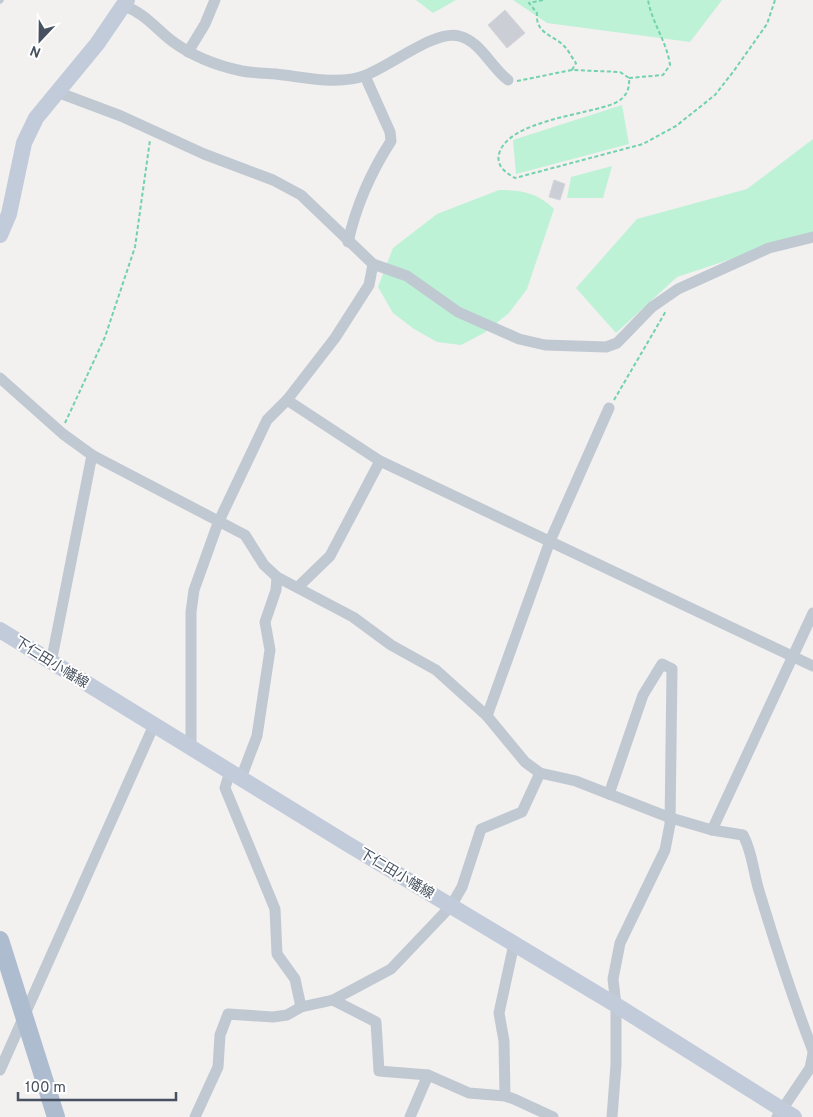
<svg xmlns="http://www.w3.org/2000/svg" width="813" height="1117" font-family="Overpass,'Noto Sans JP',sans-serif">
	<rect width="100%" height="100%" fill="#f3f0f0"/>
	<g fill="#bdf2d6">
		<path d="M416 0H456L433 13Z"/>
		<path d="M513 0H722L690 42 547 23Z"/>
		<path d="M622 105 629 144 516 174 513 140Z"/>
		<path d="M813 139V232L677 277 616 333 576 288 637 219 747 189Z"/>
		<path d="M612 166 603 198H567L571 177Z"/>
		<path d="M499 190C522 190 538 193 554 209L527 289 509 313 484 333 461 345 437 342 414 329 393 313 378 287 393 248 437 214Z"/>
	</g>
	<g fill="#ccced6" stroke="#d4d5dc">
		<path d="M505 10 525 33 507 48 488 25Z"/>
		<path d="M554 180 565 184 560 200 549 197Z"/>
	</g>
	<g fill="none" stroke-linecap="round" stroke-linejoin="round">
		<g stroke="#72d2ac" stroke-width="2" stroke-dasharray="4 2.5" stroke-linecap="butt">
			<path d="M543 0 529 3 537 13C535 34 554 35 564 46 569 51 572 58 576 63L572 70"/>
			<path d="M629 78 663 75 670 65C667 42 652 23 648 0"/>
			<path d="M517 81 572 70 620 72 629 78C630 89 626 98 615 103 588 115 508 120 499 154 496 166 506 173 515 178L643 144 676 126 715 95 733 72 767 24 775 0"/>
			<path d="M614 400 666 311"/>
			<path d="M65 423 105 337 135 247 150 140"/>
		</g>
		<path stroke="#c0c9d2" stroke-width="5.5" d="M0 1 1 0"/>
		<g stroke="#c0c9d2" stroke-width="11">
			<path d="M124 6C145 13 156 29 172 41 192 56 218 66 242 71 253 73 264 73 276 74 304 77 339 86 366 75 389 67 436 29 459 36 480 41 491 67 508 80"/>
			<path d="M188 52 205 24 215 0"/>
			<path d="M57 92 121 116 204 154 273 180 301 195 373 264 407 276 458 312 519 339 545 345 606 347 617 343 652 307 678 289 769 248 813 237"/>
			<path d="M348 242C356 206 371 172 391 141L390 132 365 76"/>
			<path d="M0 378 63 434 92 455 245 535 264 565 277 577 353 617 391 645 436 670 487 716 525 762 540 773 576 781 671 818 712 830 743 835C753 853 753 873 760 894 776 947 793 999 813 1051"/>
			<path d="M287 400 380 461 813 666"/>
			<path d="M298 587 330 556 380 461"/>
			<path d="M51 663 92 455"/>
			<path d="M487 716 550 541 609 408"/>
			<path d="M191 748V612L194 590 218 523 267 420 287 400 335 338 369 285 373 264"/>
			<path d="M230 771 225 788 275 909 277 954 295 979 301 1007"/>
			<path d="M241 778 257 736 270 650 265 622 276 590 277 577"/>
			<path d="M609 794 643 695 662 664 672 669 670 824 665 850 620 943 613 979 616 1005V1065L612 1117"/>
			<path d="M712 830 813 613"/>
			<path d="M333 1000 376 1022 379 1071 428 1075 469 1093 505 1096 514 1099 553 1117"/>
			<path d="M0 1070 154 725"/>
			<path d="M505 1096 504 1041 499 1013 514 944"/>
			<path d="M195 1117 218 1067 220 1035 228 1014 273 1017 287 1015 301 1007 333 1000 391 969 451 906 462 887 481 829 522 812 540 773"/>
			<path d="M410 1117 428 1075"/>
			<path d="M777 1117 810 1068 813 1053"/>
		</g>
		<g stroke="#c2cbda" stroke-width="16">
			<path d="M0 235 9 214 24 143 36 118 97 44 127 0"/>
			<path d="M0 630 346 843 616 1005 794 1117"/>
		</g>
		<path stroke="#aebcd0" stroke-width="18" d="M0 940 56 1117"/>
	</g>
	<g text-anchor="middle" stroke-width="4" stroke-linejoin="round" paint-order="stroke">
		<g font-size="14" fill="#47515f" stroke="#fff">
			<text transform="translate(52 662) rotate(32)" y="5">下仁田小幡線</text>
			<text transform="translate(397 873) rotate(31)" y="5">下仁田小幡線</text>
		</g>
	</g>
	<g transform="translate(40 40) rotate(202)" stroke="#ffffff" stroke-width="4" paint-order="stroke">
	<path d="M0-4L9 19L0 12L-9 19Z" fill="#47515f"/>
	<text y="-8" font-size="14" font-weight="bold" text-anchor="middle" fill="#47515f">N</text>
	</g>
	<path d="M18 1092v8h158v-8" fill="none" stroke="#47515f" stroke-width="2.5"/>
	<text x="25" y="1092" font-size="15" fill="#47515f" stroke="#ffffff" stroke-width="4" paint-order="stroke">100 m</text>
</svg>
